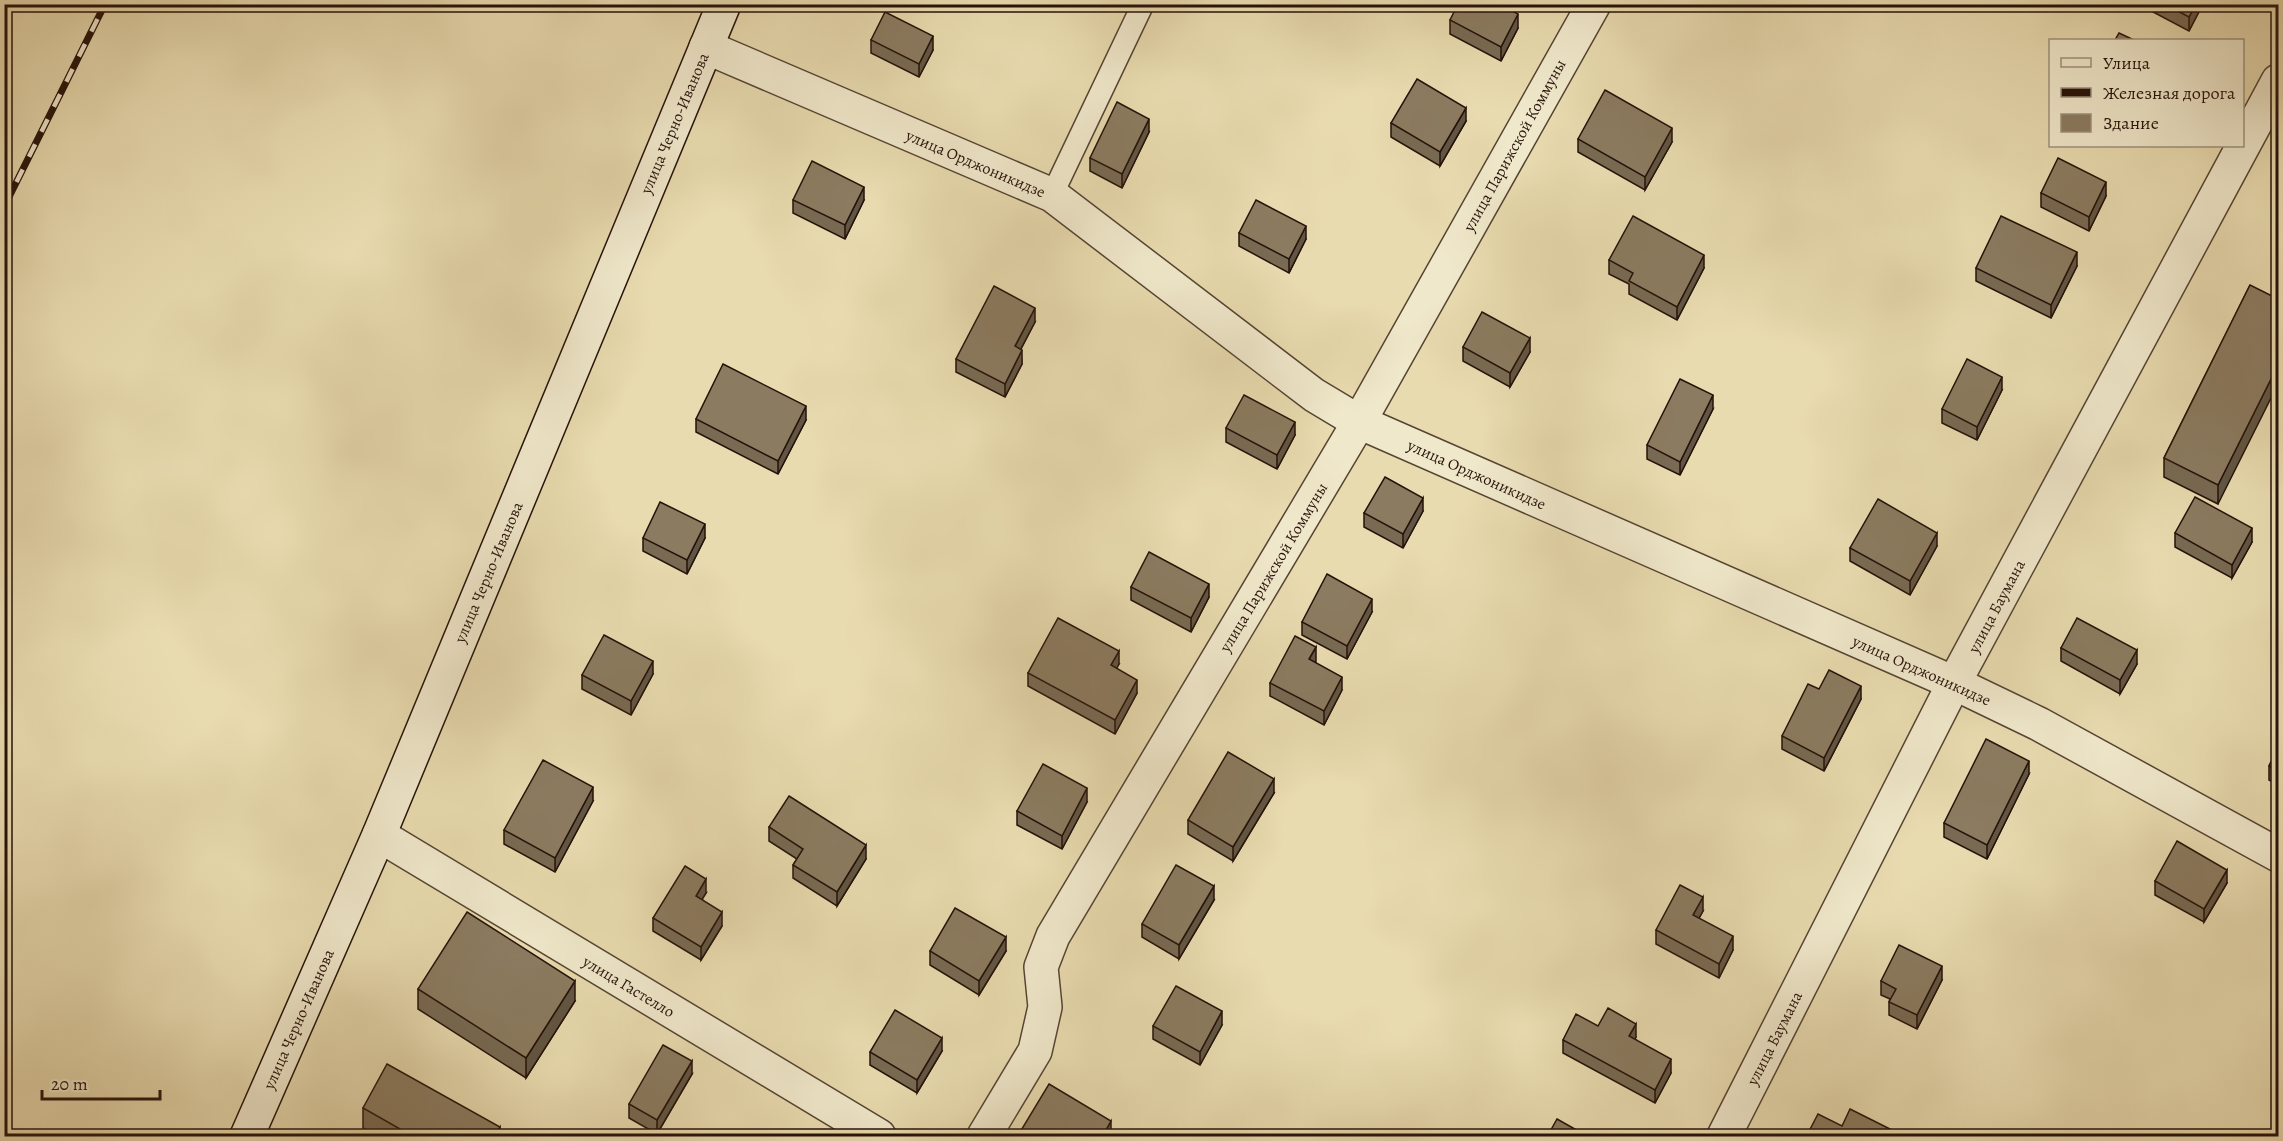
<svg xmlns="http://www.w3.org/2000/svg" width="2283" height="1141" font-family="Alegreya,serif">
	<rect width="100%" height="100%" fill="#e8dbaf"/>
	<filter id="stains"><feTurbulence type="fractalNoise" baseFrequency=".00333" numOctaves="4"/><feColorMatrix values="0 0 0 0 .2 0 0 0 0 .09 0 0 0 0 .02 0 0 0 .5 -.17"/></filter>
	<radialGradient id="worn" r=".72"><stop offset=".6" stop-color="#630" stop-opacity="0"/><stop offset="1" stop-color="#630" stop-opacity=".3"/></radialGradient>
	<g fill="none" stroke-linecap="round" stroke-linejoin="round">
		<g stroke="#564433" stroke-width="24">
			<path id="lane" d="M1052 195 1143 4"/>
		</g>
		<g stroke="#564433" stroke-width="36">
			<g id="street">
				<path d="M706 47 1052 195 1314 395 1359 422 1954 683 2039 724 2278 855"/>
				<path d="M379 835 879 1136"/>
				<path d="M984 1136 1035 1051 1045 1007 1041 967 1053 936 1359 422 1594 4"/>
				<path d="M1724 1136 1954 683 2278 81"/>
			</g>
		</g>
		<g stroke="#26120a" stroke-width="36">
			<path id="secondary" d="M247 1136 379 835 724 4"/>
		</g>
		<use href="#lane" stroke="#f0e8cb" stroke-width="21"/>
		<use href="#street" stroke="#f0e8cb" stroke-width="33"/>
		<use href="#secondary" stroke="#f0e8cb" stroke-width="33"/>
		<g stroke="#26120a" stroke-width="7">
			<path id="rail" d="M4 207 105 4"/>
		</g>
		<use href="#rail" stroke="#f0e8cb" stroke-width="4.5" stroke-dasharray="14" stroke-linecap="butt"/>
	</g>
	<g fill="#786a53" stroke="#26120a" stroke-width="1.5">
		<path d="M2138 4H2203L2189 31Z"/>
		<path d="M1450 20 1518 28 1501 61 1450 34Z"/>
		<path d="M871 40 933 50 919 77 871 53Z"/>
		<path d="M1466 121 1440 166 1391 137V123Z"/>
		<path d="M1149 132 1122 188 1090 171V158Z"/>
		<path d="M1578 139 1672 142 1645 190 1578 152Z"/>
		<path d="M2041 193 2106 196 2089 231 2041 207Z"/>
		<path d="M793 200H864L845 239 793 213Z"/>
		<path d="M1239 233 1306 239 1289 273 1239 246Z"/>
		<path d="M1609 260 1704 268 1677 320 1629 294V284L1609 274Z"/>
		<path d="M2077 266 2051 318 1976 281V268Z"/>
		<path d="M2250 285 2218 504 2164 477V458Z"/>
		<path d="M1035 322 1021 349 1022 364 1005 397 956 372V359Z"/>
		<path d="M1463 347 1530 352 1510 387 1463 361Z"/>
		<path d="M2002 390 1977 440 1942 423V409Z"/>
		<path d="M1713 409 1680 475 1647 459V445Z"/>
		<path d="M696 419 806 420 778 474 696 432Z"/>
		<path d="M1226 428 1295 435 1277 469 1226 442Z"/>
		<path d="M1423 511 1403 548 1364 527V513Z"/>
		<path d="M2175 533 2252 542 2232 578 2175 547Z"/>
		<path d="M643 538H705L687 574 643 551Z"/>
		<path d="M1937 546 1910 595 1850 561V548Z"/>
		<path d="M1131 587 1209 597 1191 632 1131 600Z"/>
		<path d="M1372 612 1347 659 1302 635V622Z"/>
		<path d="M2061 648 2137 664 2120 694 2061 661Z"/>
		<path d="M1316 661 1315 662 1342 690 1324 725 1270 696V683Z"/>
		<path d="M1119 664 1116 668 1137 693 1115 734 1028 686V673Z"/>
		<path d="M653 674 631 715 582 689V675Z"/>
		<path d="M1819 689 1861 699 1824 771 1782 749V736Z"/>
		<path d="M2278 748V785L2269 780V766Z"/>
		<path d="M2029 774 1987 859 1944 837V823Z"/>
		<path d="M1274 793 1233 861 1188 834V820Z"/>
		<path d="M593 801 555 872 504 844V830Z"/>
		<path d="M1087 802 1062 849 1017 825V811Z"/>
		<path d="M769 827 866 859 837 906 793 878V865L797 859 769 841Z"/>
		<path d="M2155 881 2227 883 2204 922 2155 895Z"/>
		<path d="M706 893 702 899 722 926 701 960 653 931V918Z"/>
		<path d="M1214 900 1179 959 1142 937V924Z"/>
		<path d="M1703 911 1699 918 1733 950 1719 978 1656 944V930Z"/>
		<path d="M930 951H1006L979 995 930 965Z"/>
		<path d="M1942 980 1917 1029 1889 1015V1002L1890 999 1881 995V981Z"/>
		<path d="M418 989 575 1001 526 1078 418 1009Z"/>
		<path d="M1222 1025 1200 1065 1153 1039V1026Z"/>
		<path d="M1598 1026 1636 1037 1635 1039 1671 1073 1655 1103 1563 1053V1040Z"/>
		<path d="M942 1051 917 1093 870 1065V1052Z"/>
		<path d="M692 1074 657 1134 629 1118V1104Z"/>
		<path d="M363 1108 500 1137H379L363 1128Z"/>
	</g>
	<g fill="#615643" stroke="#26120a" stroke-width="1.5">
		<path d="M2196 4H2203L2189 31V17Z"/>
		<path d="M1518 14V28L1501 61V47Z"/>
		<path d="M933 36V50L919 77V64Z"/>
		<path d="M1466 108V121L1440 166V152Z"/>
		<path d="M1149 119V132L1122 188V174Z"/>
		<path d="M1672 128V142L1645 190V177Z"/>
		<path d="M2106 182V196L2089 231V217Z"/>
		<path d="M864 187V200L845 239V225Z"/>
		<path d="M1306 226V239L1289 273V259Z"/>
		<path d="M2077 252V266L2051 318V305Z"/>
		<path d="M1704 255V268L1677 320V307Z"/>
		<path d="M1035 308V322L1015 360V346Z"/>
		<path d="M1530 338V352L1510 387V373Z"/>
		<path d="M1022 350V364L1005 397V384Z"/>
		<path d="M2278 365V384L2218 504V485Z"/>
		<path d="M2002 377V390L1977 440V427Z"/>
		<path d="M1713 395V409L1680 475V462Z"/>
		<path d="M806 406V420L778 474V461Z"/>
		<path d="M1295 422V435L1277 469V455Z"/>
		<path d="M1423 498V511L1403 548V534Z"/>
		<path d="M705 524V538L687 574V560Z"/>
		<path d="M2252 528V542L2232 578V565Z"/>
		<path d="M1937 533V546L1910 595V581Z"/>
		<path d="M1209 584V597L1191 632V618Z"/>
		<path d="M1372 599V612L1347 659V646Z"/>
		<path d="M1316 647V661L1309 673V659Z"/>
		<path d="M2137 650V664L2120 694V680Z"/>
		<path d="M1119 651V664L1111 679V665Z"/>
		<path d="M653 661V674L631 715V701Z"/>
		<path d="M1342 677V690L1324 725V711Z"/>
		<path d="M1137 680V693L1115 734V720Z"/>
		<path d="M1861 686V699L1824 771V758Z"/>
		<path d="M2029 761V774L1987 859V845Z"/>
		<path d="M1274 779V793L1233 861V847Z"/>
		<path d="M593 787V801L555 872V858Z"/>
		<path d="M1087 788V802L1062 849V836Z"/>
		<path d="M866 845V859L837 906V892Z"/>
		<path d="M2227 870V883L2204 922V909Z"/>
		<path d="M706 879V893L696 909V896Z"/>
		<path d="M1214 886V900L1179 959V945Z"/>
		<path d="M1703 897V911L1693 929V915Z"/>
		<path d="M722 912V926L701 960V947Z"/>
		<path d="M1733 936V950L1719 978V964Z"/>
		<path d="M1006 937V951L979 995V981Z"/>
		<path d="M1942 966V980L1917 1029V1015Z"/>
		<path d="M575 981V1001L526 1078V1058Z"/>
		<path d="M1222 1011V1025L1200 1065V1052Z"/>
		<path d="M1636 1024V1037L1629 1050V1036Z"/>
		<path d="M942 1038V1051L917 1093V1080Z"/>
		<path d="M1671 1059V1073L1655 1103V1090Z"/>
		<path d="M692 1061V1074L657 1134V1120Z"/>
		<path d="M1111 1121V1135L1110 1137H1102Z"/>
		<path d="M500 1127V1137H494Z"/>
	</g>
	<g fill="#8b7b60" stroke="#26120a" stroke-width="1.5">
		<path d="M1458 4H1500L1518 14 1501 47 1450 20Z"/>
		<path d="M2164 4H2196L2189 17Z"/>
		<path d="M885 12 933 36 919 64 871 40Z"/>
		<path d="M2119 33 2134 40H2115Z"/>
		<path d="M1417 79 1466 108 1440 152 1391 123Z"/>
		<path d="M1605 90 1672 128 1645 177 1578 139Z"/>
		<path d="M1117 102 1149 119 1122 174 1090 158Z"/>
		<path d="M2058 158 2106 182 2089 217 2041 193Z"/>
		<path d="M812 161 864 187 845 225 793 200Z"/>
		<path d="M1256 200 1306 226 1289 259 1239 233Z"/>
		<path d="M1633 216 1704 255 1677 307 1629 281 1633 273 1609 260Z"/>
		<path d="M2001 216 2077 252 2051 305 1976 268Z"/>
		<path d="M2250 285 2278 299V365L2218 485 2164 458Z"/>
		<path d="M994 286 1035 308 1015 346 1022 350 1005 384 956 359Z"/>
		<path d="M1482 312 1530 338 1510 373 1463 347Z"/>
		<path d="M1967 359 2002 377 1977 427 1942 409Z"/>
		<path d="M723 364 806 406 778 461 696 419Z"/>
		<path d="M1680 379 1713 395 1680 462 1647 445Z"/>
		<path d="M1244 395 1295 422 1277 455 1226 428Z"/>
		<path d="M1385 477 1423 498 1403 534 1364 513Z"/>
		<path d="M2195 497 2252 528 2232 565 2175 533Z"/>
		<path d="M1878 499 1937 533 1910 581 1850 548Z"/>
		<path d="M660 502 705 524 687 560 643 538Z"/>
		<path d="M1149 552 1209 584 1191 618 1131 587Z"/>
		<path d="M1327 574 1372 599 1347 646 1302 622Z"/>
		<path d="M1058 618 1119 651 1111 665 1137 680 1115 720 1028 673Z"/>
		<path d="M2077 618 2137 650 2120 680 2061 648Z"/>
		<path d="M604 635 653 661 631 701 582 675Z"/>
		<path d="M1295 636 1316 647 1309 659 1342 677 1324 711 1270 683Z"/>
		<path d="M1829 670 1861 686 1824 758 1782 736 1808 684 1819 689Z"/>
		<path d="M1986 739 2029 761 1987 845 1944 823Z"/>
		<path d="M2278 748V771L2269 766Z"/>
		<path d="M1228 752 1274 779 1233 847 1188 820Z"/>
		<path d="M543 760 593 787 555 858 504 830Z"/>
		<path d="M1043 764 1087 788 1062 836 1017 811Z"/>
		<path d="M789 796 866 845 837 892 793 865 803 849 769 827Z"/>
		<path d="M2177 841 2227 870 2204 909 2155 881Z"/>
		<path d="M1176 865 1214 886 1179 945 1142 924Z"/>
		<path d="M685 866 706 879 696 896 722 912 701 947 653 918Z"/>
		<path d="M1680 885 1703 897 1693 915 1733 936 1719 964 1656 930Z"/>
		<path d="M955 908 1006 937 979 981 930 951Z"/>
		<path d="M467 912 575 981 526 1058 418 989Z"/>
		<path d="M1899 945 1942 966 1917 1015 1889 1002 1896 989 1881 981Z"/>
		<path d="M1176 986 1222 1011 1200 1052 1153 1026Z"/>
		<path d="M1608 1008 1636 1024 1629 1036 1671 1059 1655 1090 1563 1040 1576 1014 1598 1026Z"/>
		<path d="M895 1010 942 1038 917 1080 870 1052Z"/>
		<path d="M663 1045 692 1061 657 1120 629 1104Z"/>
		<path d="M387 1064 500 1127 494 1137H414L363 1108Z"/>
		<path d="M1049 1084 1111 1121 1102 1137H1017Z"/>
		<path d="M1850 1109 1902 1135V1137H1806L1818 1114 1842 1126Z"/>
		<path d="M1557 1119 1589 1137H1547Z"/>
	</g>
	<g text-anchor="middle" stroke-width="4.5" stroke-linejoin="round" paint-order="stroke">
		<g font-size="16" fill="#26120a" stroke="#f0e8cb">
			<text transform="translate(674 123) rotate(-67)" y="6">улица Черно-Иванова</text>
			<text transform="translate(1514 145) rotate(-61)" y="6">улица Парижской Коммуны</text>
			<text transform="translate(976 163) rotate(23)" y="6">улица Орджоникидзе</text>
			<text transform="translate(1477 474) rotate(24)" y="6">улица Орджоникидзе</text>
			<text transform="translate(1273 567) rotate(-59)" y="6">улица Парижской Коммуны</text>
			<text transform="translate(488 572) rotate(-67)" y="6">улица Черно-Иванова</text>
			<text transform="translate(1996 606) rotate(-62)" y="6">улица Баумана</text>
			<text transform="translate(1922 670) rotate(24)" y="6">улица Орджоникидзе</text>
			<text transform="translate(629 986) rotate(31)" y="6">улица Гастелло</text>
			<text transform="translate(298 1019) rotate(-66)" y="6">улица Черно-Иванова</text>
			<text transform="translate(1774 1038) rotate(-63)" y="6">улица Баумана</text>
		</g>
	</g>
	<rect width="2283" height="1141" fill="none" stroke="#e8dbaf" stroke-width="24"/>
	<rect x="6" y="6" width="2271" height="1129" fill="none" stroke="#26120a" stroke-width="3"/>
	<rect x="12" y="12" width="2259" height="1117" fill="none" stroke="#26120a" stroke-width="1.5"/>
	<rect x="2049" y="39" width="195" height="108" fill="#f0e8cb" stroke="#9f927e" stroke-width="1.5"/>
	<rect x="2061" y="58" width="30" height="9" fill="#f0e8cb" stroke="#9f927e" stroke-width="1.5"/>
	<text x="2103" y="69" font-size="18" fill="#26120a">Улица</text>
	<rect x="2061" y="88" width="30" height="9" fill="#26120a" stroke="#9f927e" stroke-width="1.5"/>
	<text x="2103" y="99" font-size="18" fill="#26120a">Железная дорога</text>
	<rect x="2061" y="114" width="30" height="18" fill="#8b7b60" stroke="#9f927e" stroke-width="1.5"/>
	<text x="2103" y="129" font-size="18" fill="#26120a">Здание</text>
	<path d="M42 1090v9h118v-9" fill="none" stroke="#26120a" stroke-width="3"/>
	<text x="51" y="1090" font-size="18" fill="#26120a" stroke="#f0e8cb" stroke-width="4.5" paint-order="stroke">20 m</text>
	<rect width="100%" height="100%" filter="url(#stains)"/>
	<rect width="100%" height="100%" fill="url(#worn)"/>
</svg>
